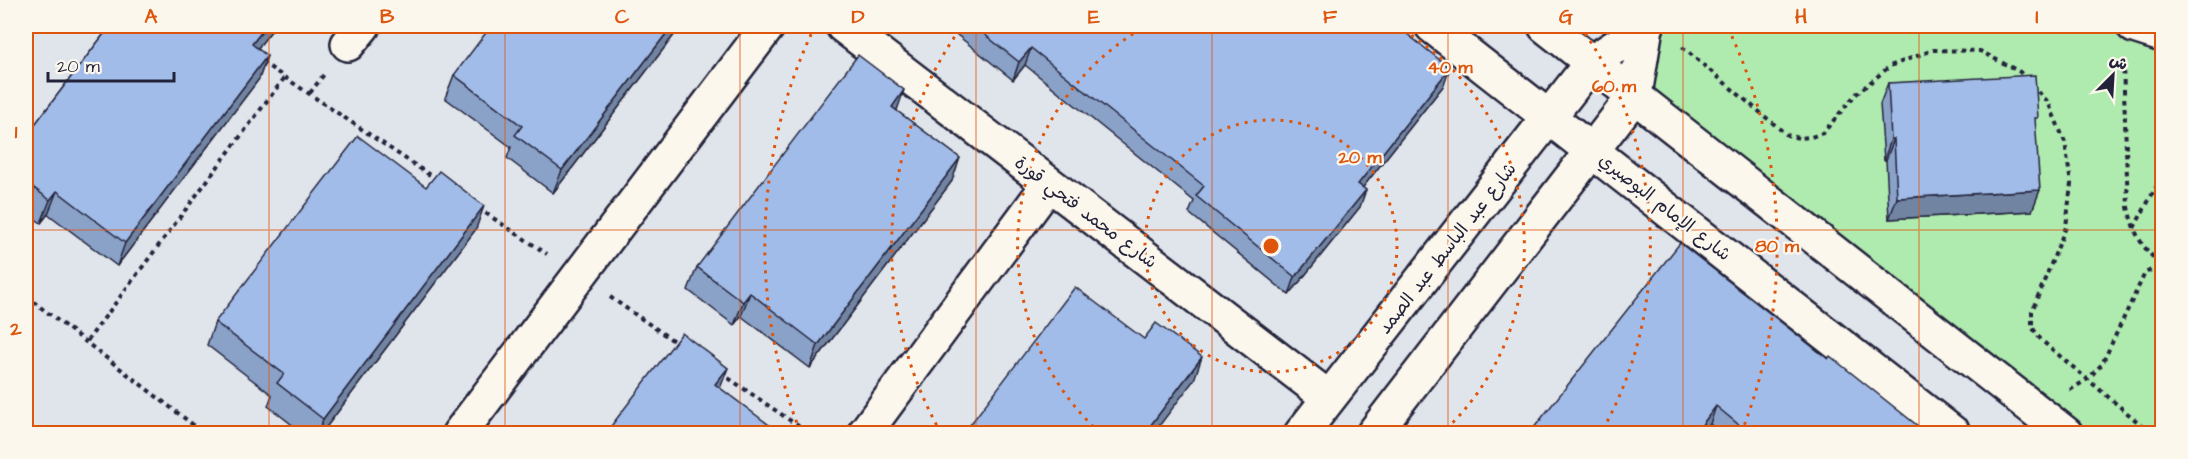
<svg xmlns="http://www.w3.org/2000/svg" width="2188" height="459" viewBox="0 0 2188 459" font-family="'Architects Daughter','Playpen Sans Arabic',sans-serif">
	<style>
		.green { fill: #afeaaf; stroke: #688675; stroke-width: 1.5 }
		.lines { fill: none; stroke-linecap: round; stroke-linejoin: round }
		.minor-casing { stroke: #22223b; stroke-width: 38 }
		.path { stroke: #22223b; stroke-width: 4; stroke-dasharray: 4.5 4.5; stroke-linecap: butt }
		.minor { stroke: #fbf7ec; stroke-width: 33 }
		.wall { fill: #8aa2c8; stroke: #22223b; stroke-width: 1.5 }
		.shaded-wall { fill: #7184a2; stroke: #22223b; stroke-width: 1.5 }
		.building { fill: #a1bce8; stroke: #22223b; stroke-width: 1.5 }
		.grid { fill: none; stroke: #de560e; stroke-width: 1.5; stroke-opacity: 0.55 }
		.ring { fill: none; stroke: #de560e; stroke-width: 3; stroke-dasharray: 3 6 }
		.labels { text-anchor: middle; stroke-width: 4.5; stroke-linejoin: round; paint-order: stroke }
		.street-label { font-size: 18px; fill: #22223b; stroke: #fbf7ec }
		.centre { fill: #de560e; stroke: #fbf7ec; stroke-width: 3 }
		.ring-label { font-size: 18px; text-anchor: middle; font-weight: bold; fill: #de560e; stroke: #fbf7ec; stroke-width: 4.5; stroke-linejoin: round; paint-order: stroke }
		.neatline { fill: none; stroke: #de560e; stroke-width: 2 }
		.grid-label { font-size: 20px; text-anchor: middle; font-weight: bold; fill: #de560e }
	</style>
	<rect width="100%" height="100%" fill="#e0e5eb"/>
	<filter id="ink" filterUnits="userSpaceOnUse"><feTurbulence type="fractalNoise" baseFrequency=".0167" numOctaves="2"/><feDisplacementMap in="SourceGraphic" scale="12" xChannelSelector="R" yChannelSelector="G"/><feConvolveMatrix kernelMatrix="1 2 1 2 8 2 1 2 1" color-interpolation-filters="sRGB"/></filter>
	<g filter="url(#ink)">
		<path class="green" d="M1647,26h515v407h-96l-431,-338z"/>
		<g class="lines">
			<defs>
				<path id="minor" d="M843,26l486,372
					M1432,26l522,408
					M1545,26l521,408
					M2134,26l28,9
					M348,44l15,-18
					M459,434l309,-408
					M864,434l185,-250
					M1301,434l291,-372 55,-36
					M1373,434l262,-339 11,-68"/>
			</defs>
			<use href="#minor" class="minor-casing"/>
			<path class="path" d="M1682,47l105,88 12,3 12,-1 12,-4 32,-38 35,-29 43,-16 47,1 40,21 5,6
				M262,62l175,118
				M2123,62l5,145c6,27 13,39 33,58
				M2032,85l16,17 17,40 6,42 -5,43 -34,84v16l9,13 111,94
				M310,93l15,-20
				M478,208l69,46
				M2134,228l28,-52
				M26,296l179,138
				M610,297l68,47
				M87,341l198,-264
				M721,373l89,61
				M2070,390l18,-11 14,-15 43,-91 17,-8"/>
			<use href="#minor" class="minor"/>
		</g>
		<path class="wall" d="M110,26h165l-18,23 10,7 -8,23 -142,187 -69,-52 -7,9 -15,-11v-76z
			M681,26l-128,167 -46,-35 4,-11 -66,-49 9,-23z
			M946,26h451l47,59 -81,102 -3,20 -71,88 -100,-82 5,-12 -169,-136 -12,15z
			M1888,83l147,42 -3,86 -143,8 -3,-59h-2l-4,-56z
			M897,111l55,70 -142,187 -69,-52 -7,9 -46,-35 9,-23z
			M476,229l-155,205h-17l-36,-28 4,-11 -65,-50 8,-23z
			M1680,243l148,116 100,75h-206l-12,-10z"/>
		<path class="shaded-wall" d="M266,26h9l-32,41 9,-23z
			M672,26h9l-128,167 9,-23z
			M1031,48l-6,17 -12,15 6,-18z
			M267,56l-8,23 -142,187 8,-23z
			M1450,68l-6,17 -92,116 6,-17z
			M904,90l-8,23 -4,-6z
			M1891,139h3l-8,21h-2z
			M960,158l-8,23 -142,187 8,-23z
			M1366,190l-6,17 -71,88 6,-18z
			M2040,190l-8,21 -143,8 8,-21z
			M57,191l-9,23 -7,9 9,-23z
			M484,206l-8,23 -155,205h-3l5,-15z
			M750,293l-9,23 -7,9 9,-23z
			M1202,357l-8,23 -41,54h-9z
			M728,368l-9,23 -4,-7z
			M1716,406l-6,18 -8,10h-7z"/>
		<path class="building" d="M110,26h156l-14,18 15,12 -142,187 -68,-52 -7,9 -24,-18v-46z
			M491,26h181l-110,144 -47,-35 7,-9 -68,-51z
			M974,26h423l53,42 -92,116 8,6 -71,87 -99,-81 8,-10 -173,-138 -12,14z
			M858,55l46,35 -12,17 68,51 -142,187 -68,-52 -7,9 -46,-35z
			M2035,75l3,43h-3l5,72 -143,8 -3,-59h-3l-3,-56z
			M358,136l68,51 13,-16 45,35 -161,213 -46,-36 7,-9 -69,-52z
			M1680,243l148,116 2,-3 98,78h-178l-34,-28 -21,28h-166z
			M1075,287l69,52 12,-16 46,34 -58,77h-181z
			M682,333l46,35 -13,16 66,50h-176z"/>
	</g>
	<path class="grid" d="M269,26v408M505,26v408M740,26v408M976,26v408M1212,26v408M1448,26v408M1683,26v408M1919,26v408M26,230h2136"/>
	<g class="ring">
		<circle cx="1271" cy="246" r="126"/>
		<path d="M1100 433A253 253 0 0 1 1146 26M1396 26A253 253 0 0 1 1442 433"/>
		<path d="M941 433A379 379 0 0 1 962 26M1580 26A379 379 0 0 1 1601 433"/>
		<path d="M800 431A506 506 0 0 1 814 28M1728 28A506 506 0 0 1 1742 431"/>
	</g>
	<g class="labels">
		<g class="street-label">
			<text transform="translate(1665 207) rotate(38)" y="6">شارع الإمام البوصيري</text>
			<text transform="translate(1086 212) rotate(37)" y="6">شارع محمد فتحي قورة</text>
			<text transform="translate(1447 248) rotate(-52)" y="6">شارع عبد الباسط عبد الصمد</text>
		</g>
	</g>
	<circle cx="1271" cy="246" r="9" class="centre"/>
	<g class="ring-label">
		<text x="1450" y="73">40 m</text>
		<text x="1614" y="92">60 m</text>
		<text x="1360" y="163">20 m</text>
		<text x="1777" y="252">80 m</text>
	</g>
	<rect width="2188" height="459" fill="none" stroke="#fbf7ec" stroke-width="66"/>
	<g transform="translate(2113 75) rotate(24)" stroke="#fbf7ec" stroke-width="4.5" paint-order="stroke">
	<path d="M0-4.5L10 22L0 15L-10 22Z" fill="#22223b"/>
	<text y="-9" font-size="16" font-weight="bold" text-anchor="middle" fill="#22223b">ش</text>
	</g>
	<path d="M48 72v9h126v-9" fill="none" stroke="#22223b" stroke-width="3"/>
	<text x="57" y="72" font-size="18" fill="#22223b" stroke="#fbf7ec" stroke-width="4.5" paint-order="stroke">20 m</text>
	<rect x="33" y="33" width="2122" height="393" class="neatline"/>
	<g class="grid-label">
		<text x="151" y="23">A</text>
		<text x="387" y="23">B</text>
		<text x="622" y="23">C</text>
		<text x="858" y="23">D</text>
		<text x="1094" y="23">E</text>
		<text x="1330" y="23">F</text>
		<text x="1566" y="23">G</text>
		<text x="1801" y="23">H</text>
		<text x="2037" y="23">I</text>
		<text x="16" y="138">1</text>
		<text x="16" y="335">2</text>
	</g>
</svg>
